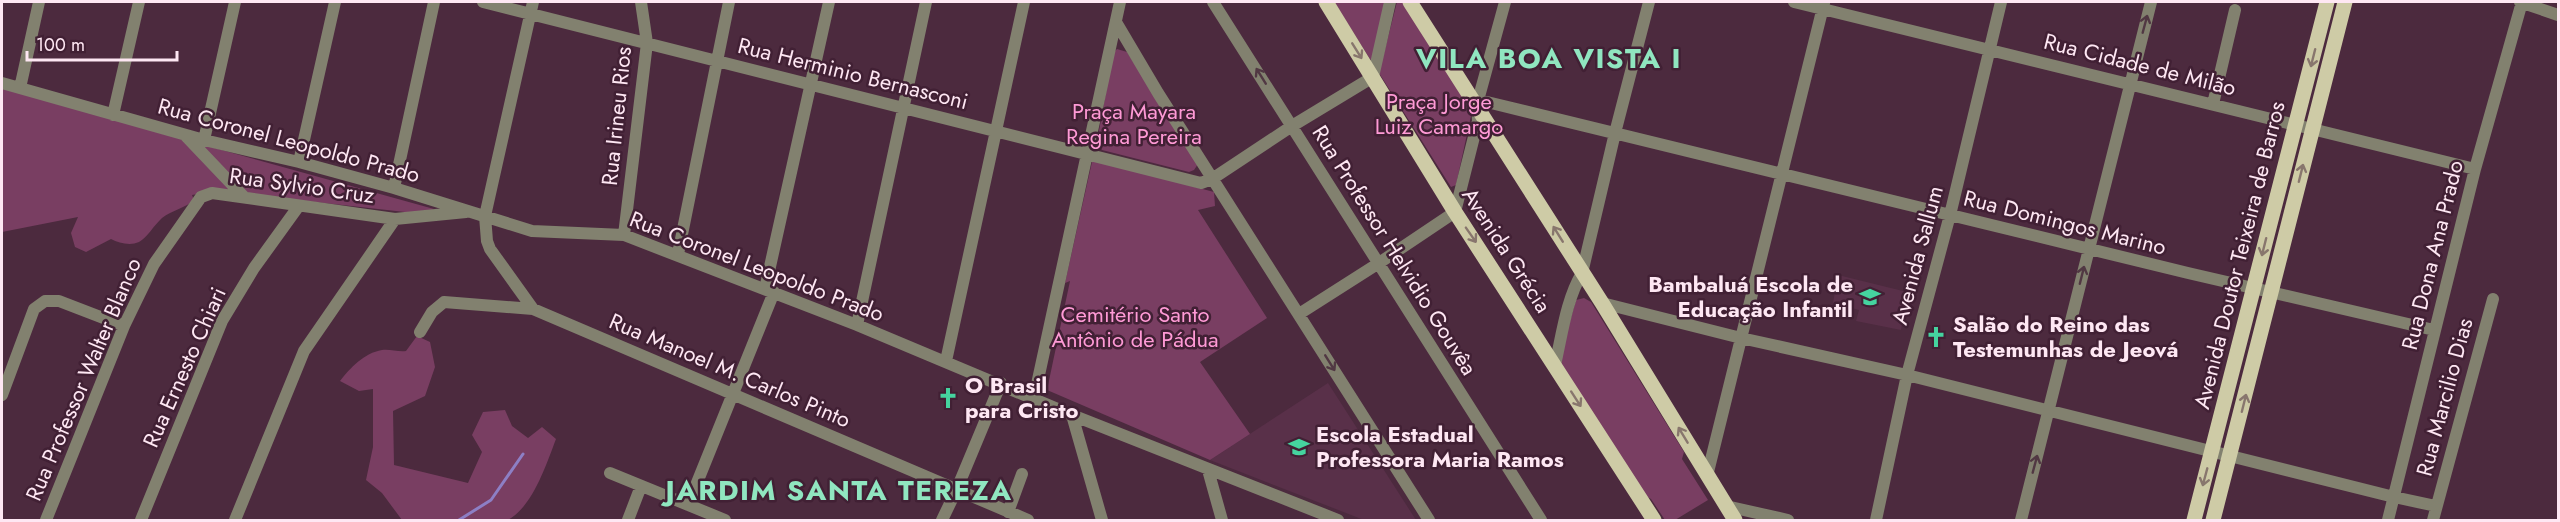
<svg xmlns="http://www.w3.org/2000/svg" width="2560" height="522" viewBox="0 0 2560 522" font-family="Jost,sans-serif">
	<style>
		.built { fill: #593049 }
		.green { fill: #793e62 }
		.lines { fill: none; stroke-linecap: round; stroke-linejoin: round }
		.stream { stroke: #8d7fc5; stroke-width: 3 }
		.minor { stroke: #82816f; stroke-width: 12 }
		.major { stroke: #cecba6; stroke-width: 15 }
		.oneway { stroke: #513843 }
		.oneway2 { stroke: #88766d }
		.labels { text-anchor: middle; stroke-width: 5; stroke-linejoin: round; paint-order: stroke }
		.street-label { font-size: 22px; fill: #fee7f3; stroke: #412034 }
		.park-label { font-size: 22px; fill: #ff9ad6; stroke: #412034 }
		.poi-label { font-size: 22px; font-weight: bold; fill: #fee7f3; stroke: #412034; text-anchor: start }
		.district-label { font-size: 28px; font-weight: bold; letter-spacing: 1.5px; fill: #90e6c0; stroke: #412034 }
	</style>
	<rect width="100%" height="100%" fill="#4c2a3e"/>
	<path class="built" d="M1838,275l69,17 -6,38 -45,-9 3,-11 -26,-7z
		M1328,383l88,137h-52l-154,-60z"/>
	<path class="green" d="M1334,2h52l-14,59 -2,-2z
		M1397,2l6,1 69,108 -16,74 -5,2 -72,-114z
		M1117,49l10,3 71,112 -4,6 -5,2 -87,-22 -5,-8 16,-89z
		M2,85l144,44 288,80 -11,5 -208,-23 -23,4 2,5c-8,8 -22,10 -32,18 -8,7 -15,20 -23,24 -9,4 -20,1 -28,-3l-25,13 -11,-5 -4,-14 7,-16 -76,15z
		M1096,161l118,31 1,14 -17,4 69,108 -67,44 50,72 -40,26 -163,-70 23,-109 -5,2 27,-121z
		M1584,298l7,4 93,150 -2,7 26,41 -33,20h-10l-14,-21 -7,-4 -86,-132 18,-63z
		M417,336l13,6 5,25 -10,29 -32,15 1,54 74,18 14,-31 -10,-17 11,-23 22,-2 7,16 16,12 14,-11 14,12c-10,26 -23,67 -48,81h-106l-20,-27 -16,-13 7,-33v-58l-14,2 -19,-10c10,-13 24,-28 42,-31 8,-1 16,2 24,1z"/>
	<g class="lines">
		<path class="stream" d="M459,520l32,-20 32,-46"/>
		<path class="minor" d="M483,2l718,181 11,-4 80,-53 81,-49 17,-75
			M533,2l-48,214 2,25 3,8 43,60
			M1213,2l328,518
			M1794,2l681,167
			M2520,2l38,13
			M1116,22l42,71 271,427
			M2,83l202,57 95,22 95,26 138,43 92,4 233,90 215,90 266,105
			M20,88l19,-86
			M1477,104l10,-2 701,171 246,57
			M2213,104l22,-94
			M113,115l26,-113
			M185,135l59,62
			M204,140l31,-138
			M299,162l36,-160
			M394,188l40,-186
			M624,235l23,-192 -6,-41
			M678,254l51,-252
			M765,289l64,-287
			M1602,303l139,35 166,37 487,122 42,9
			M1299,314l80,-51 76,-51 23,-91 -1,-17 28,-102
			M857,325l69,-323
			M420,332l12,-20 12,-10 89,7 495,211
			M946,361l78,-359
			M1555,365c7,-30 11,-65 27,-92l33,-140 34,-131
			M2,395l32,-86 11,-8h14l65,25
			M1034,398l86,-396
			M1072,415l30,105
			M1208,470l14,50
			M610,473l115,47
			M1707,476l117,-473
			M688,505l86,-213
			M1726,506l62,14
			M1008,512l14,-38
			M46,520l78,-194 30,-62 47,-67 11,-4 183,26 71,-7
			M141,520l81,-199 32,-53 44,-61
			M235,520l69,-169 91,-132
			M628,520l13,-34
			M942,520l14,-29 45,-108
			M1876,520l31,-145 43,-160 51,-213
			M2021,520l130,-518
			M2388,520l87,-351 47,-167
			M2433,520l60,-221"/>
		<path class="major" d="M1326,2l129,210 199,308
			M1410,2l192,301 133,217
			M2194,520l133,-518
			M2213,520l132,-518"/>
	</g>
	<defs><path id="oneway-shaft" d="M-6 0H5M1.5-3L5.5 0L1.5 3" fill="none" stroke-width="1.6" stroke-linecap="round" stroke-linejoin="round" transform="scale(1.5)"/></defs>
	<g class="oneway">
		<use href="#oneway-shaft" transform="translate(2145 24) rotate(-75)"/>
		<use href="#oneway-shaft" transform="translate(1261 76) rotate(-122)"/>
		<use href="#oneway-shaft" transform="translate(2082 275) rotate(-76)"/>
		<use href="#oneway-shaft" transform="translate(1330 363) rotate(58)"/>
		<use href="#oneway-shaft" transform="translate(2035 464) rotate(-75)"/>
	</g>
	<g class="oneway2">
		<use href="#oneway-shaft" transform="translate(1357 51) rotate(58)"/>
		<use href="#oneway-shaft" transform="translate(2313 58) rotate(104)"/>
		<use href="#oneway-shaft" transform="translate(2301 173) rotate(-76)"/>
		<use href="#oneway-shaft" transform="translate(1558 234) rotate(-122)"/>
		<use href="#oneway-shaft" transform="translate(1471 235) rotate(55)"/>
		<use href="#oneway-shaft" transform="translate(2264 247) rotate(104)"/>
		<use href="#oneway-shaft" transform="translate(1576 399) rotate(57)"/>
		<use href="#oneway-shaft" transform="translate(2244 403) rotate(-76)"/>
		<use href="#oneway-shaft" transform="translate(1683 435) rotate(-121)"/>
		<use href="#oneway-shaft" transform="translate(2205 477) rotate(105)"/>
	</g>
	<defs>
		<symbol id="school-bare" viewBox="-9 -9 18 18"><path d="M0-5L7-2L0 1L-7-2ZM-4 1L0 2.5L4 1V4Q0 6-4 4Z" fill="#45d49f" stroke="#412034" stroke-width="2.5" paint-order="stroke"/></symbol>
		<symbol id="church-bare" viewBox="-9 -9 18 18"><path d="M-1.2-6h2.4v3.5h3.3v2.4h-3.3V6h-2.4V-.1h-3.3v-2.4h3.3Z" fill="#45d49f" stroke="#412034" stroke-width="2.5" paint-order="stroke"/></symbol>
	</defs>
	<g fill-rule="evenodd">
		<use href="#school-bare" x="1855" y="282" width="30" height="30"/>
		<use href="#church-bare" x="1921" y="322" width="30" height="30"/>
		<use href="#church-bare" x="933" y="383" width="30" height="30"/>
		<use href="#school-bare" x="1284" y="432" width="30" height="30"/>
	</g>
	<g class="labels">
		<g class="street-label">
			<text transform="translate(2140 64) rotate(14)" y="8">Rua Cidade de Milão</text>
			<text transform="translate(853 73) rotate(14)" y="8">Rua Herminio Bernasconi</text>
			<text transform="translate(616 116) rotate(-84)" y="8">Rua Irineu Rios</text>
			<text transform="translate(289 140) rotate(15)" y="8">Rua Coronel Leopoldo Prado</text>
			<text transform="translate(302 185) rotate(8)" y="8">Rua Sylvio Cruz</text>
			<text transform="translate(2065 222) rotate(14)" y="8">Rua Domingos Marino</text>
			<text transform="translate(1395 250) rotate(58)" y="8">Rua Professor Helvidio Gouvêa</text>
			<text transform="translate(1507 250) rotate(57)" y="8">Avenida Grécia</text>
			<text transform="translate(1917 255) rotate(-75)" y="8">Avenida Sallum</text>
			<text transform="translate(2239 255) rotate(-76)" y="8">Avenida Doutor Teixeira de Barros</text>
			<text transform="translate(2432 255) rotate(-76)" y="8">Rua Dona Ana Prado</text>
			<text transform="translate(757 266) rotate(21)" y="8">Rua Coronel Leopoldo Prado</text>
			<text transform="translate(184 367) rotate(-66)" y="8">Rua Ernesto Chiari</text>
			<text transform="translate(730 370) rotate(23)" y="8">Rua Manoel M. Carlos Pinto</text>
			<text transform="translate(83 379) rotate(-67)" y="8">Rua Professor Walter Blanco</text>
			<text transform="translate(2444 397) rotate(-75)" y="8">Rua Marcilio Dias</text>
		</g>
		<g class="park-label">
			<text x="1439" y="109">Praça Jorge<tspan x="1439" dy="25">Luiz Camargo</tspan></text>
			<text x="1134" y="119">Praça Mayara<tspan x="1134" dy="25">Regina Pereira</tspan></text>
			<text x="1135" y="322">Cemitério Santo<tspan x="1135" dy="25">Antônio de Pádua</tspan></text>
		</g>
		<g class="poi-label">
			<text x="1853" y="292" text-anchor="end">Bambaluá Escola de<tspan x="1853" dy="25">Educação Infantil</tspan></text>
			<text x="1953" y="332">Salão do Reino das<tspan x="1953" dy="25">Testemunhas de Jeová</tspan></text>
			<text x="965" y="393">O Brasil<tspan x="965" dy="25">para Cristo</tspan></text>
			<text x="1316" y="442">Escola Estadual<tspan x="1316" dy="25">Professora Maria Ramos</tspan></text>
		</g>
		<g class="district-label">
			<text x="1549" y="68">VILA BOA VISTA I</text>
			<text x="839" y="500">JARDIM SANTA TEREZA</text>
		</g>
	</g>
	<rect width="2560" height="522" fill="none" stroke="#fee7f3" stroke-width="6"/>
	<path d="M27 51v9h150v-9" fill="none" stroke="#fee7f3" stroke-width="3"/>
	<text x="36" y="51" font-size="18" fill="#fee7f3" stroke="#412034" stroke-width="4.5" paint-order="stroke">100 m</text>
</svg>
